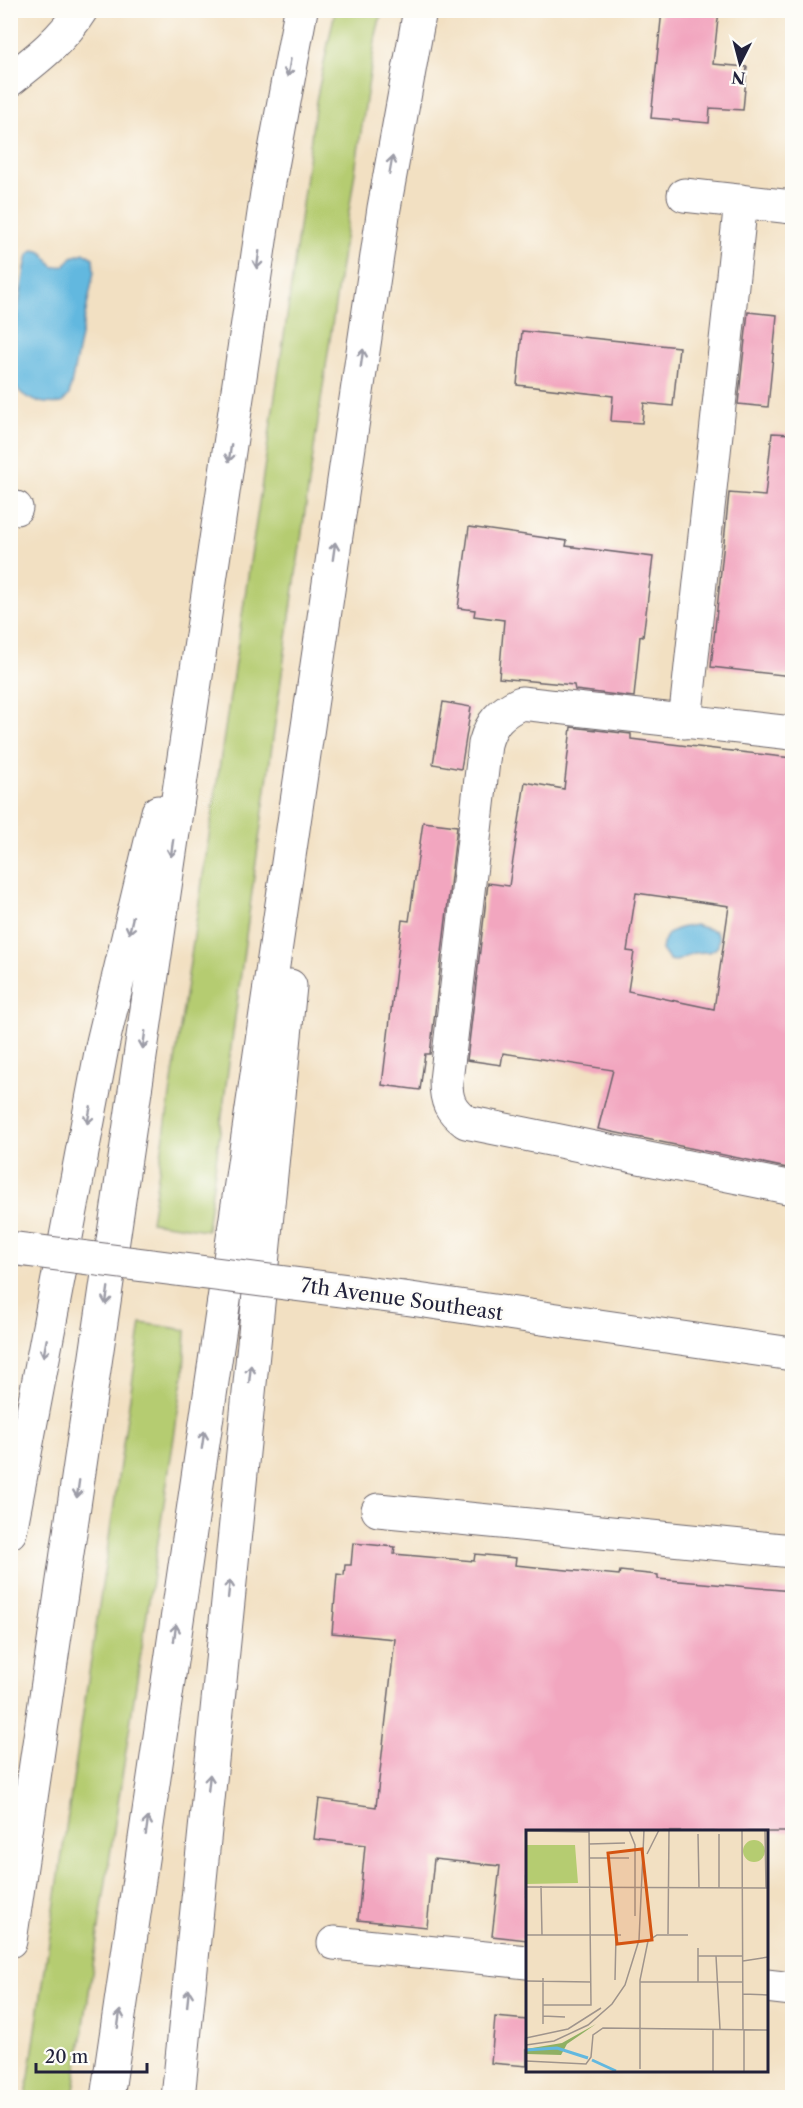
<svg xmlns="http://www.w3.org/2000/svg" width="803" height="2108" viewBox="0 0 803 2108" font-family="'Libre Caslon Text',serif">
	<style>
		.green { fill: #b5cc71; stroke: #6c7756; stroke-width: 1.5 }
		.water { fill: #62b8df; stroke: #426d8d; stroke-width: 1.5 }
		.building { fill: #f2a6bf; fill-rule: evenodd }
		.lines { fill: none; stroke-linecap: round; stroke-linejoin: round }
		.minor-casing { stroke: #6b646a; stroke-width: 35 }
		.highway-casing { stroke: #6b646a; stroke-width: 35 }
		.minor { stroke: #fff; stroke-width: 33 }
		.highway { stroke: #fff; stroke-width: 33 }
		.minor-bridge-casing { stroke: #6b646a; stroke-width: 35; stroke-linecap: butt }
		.minor-bridge { stroke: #fff; stroke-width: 33 }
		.oneway { stroke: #9c9ca7 }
		.labels { text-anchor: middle; stroke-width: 5; stroke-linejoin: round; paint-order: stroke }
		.street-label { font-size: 20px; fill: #22223b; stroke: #fdfcf7 }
		.inset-river { fill: none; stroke: #62b8df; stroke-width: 3 }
		.inset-road { fill: none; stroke: #9f948c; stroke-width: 1.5 }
		.view { fill: #d45411; fill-opacity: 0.15; stroke: #d45411; stroke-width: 3 }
		.inset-edge { fill: none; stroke: #22223b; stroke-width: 3 }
	</style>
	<rect width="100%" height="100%" fill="#fdfcf7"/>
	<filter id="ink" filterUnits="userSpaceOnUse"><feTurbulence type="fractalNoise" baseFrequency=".0167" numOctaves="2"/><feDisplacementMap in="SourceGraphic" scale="12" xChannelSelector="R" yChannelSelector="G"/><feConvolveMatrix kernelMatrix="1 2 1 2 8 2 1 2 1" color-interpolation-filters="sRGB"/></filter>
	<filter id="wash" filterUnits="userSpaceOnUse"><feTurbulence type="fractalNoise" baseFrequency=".008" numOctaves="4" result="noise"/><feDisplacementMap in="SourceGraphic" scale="24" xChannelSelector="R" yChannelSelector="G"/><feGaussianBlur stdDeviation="1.35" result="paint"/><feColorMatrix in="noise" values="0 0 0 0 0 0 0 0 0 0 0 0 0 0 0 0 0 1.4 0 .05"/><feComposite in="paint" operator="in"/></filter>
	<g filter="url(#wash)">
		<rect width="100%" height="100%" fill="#f2e0c2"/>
		<path class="green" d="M335,11h47l-6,24c-62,398 -117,796 -169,1195l-56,-8 136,-906 29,-215z
			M141,1323l45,7 -2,42 -111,725h-47z"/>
		<path class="water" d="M34,250l8,2 12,15 10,-1 8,-9 12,-4 9,5 1,14 -25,123 -7,8c-18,2 -40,-2 -48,-20 -8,-16 8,-93 11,-115l3,-13z
			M695,925l20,6 4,7 -1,8c-8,10 -16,4 -27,8 -9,3 -11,9 -22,6l-7,-10c2,-21 15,-22 33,-25z"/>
		<g id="blocks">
			<path class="building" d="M662,10h57l-6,54 34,3 -4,43 -33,-2 -1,15 -58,-5z
				M748,312l29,3 -9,92 -30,-3z
				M522,331l157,16 -6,59 -29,-3 -2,20 -31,-2 2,-25 -96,-11z
				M772,433l20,1v242l-81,-9 18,-174 36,3z
				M469,527l98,14 -1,5 87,11 -10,80 -3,-1 -6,61 -59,-7 -1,-5 -75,-7 5,-58 -30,-4 1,-6 -17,-2z
				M443,702l28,5 -10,62 -28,-5z
				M571,727l60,7v5l32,4 129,15v411l-194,-40 15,-59 -110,-17 -2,12 -34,-5 21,-177 21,3 16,-104 39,7zM636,893l93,13 -15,103 -86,-18 6,-39 -7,-1z
				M423,822l34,4 -27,228h-5l-5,36 -38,-5 20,-165 7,1z
				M353,1543l42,4 -1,7 80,7 1,-7 41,4 -1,7 104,10 1,-4 38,4v4l134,12v241h-265v108l-35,-4 8,-70 -66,-7 -7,68 -69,-7 7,-75 -51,-6 5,-40 57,8 19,-168 -63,-6 5,-59 7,1 1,-10h6z
				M495,2017l32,3v46l-36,-3z"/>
		</g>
	</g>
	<g filter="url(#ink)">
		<use href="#blocks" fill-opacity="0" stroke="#6b646a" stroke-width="1.5"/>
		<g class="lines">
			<defs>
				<path id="minor" d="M10,80c27,-21 53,-41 71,-70
					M684,195l108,12
					M10,508h6
					M685,722l56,-521
					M792,733l-271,-30c-21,10 -30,19 -36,41l-39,337c0,20 4,29 20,41l326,66
					M404,1298l388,56
					M378,1510l414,41
					M334,1943l193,19
					M766,1986l26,3"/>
				<path id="highway" d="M10,1532l93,-490 55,-230
					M10,1941l257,-1748 34,-183
					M107,2098l277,-1890 36,-198
					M178,2098l112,-1112"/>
			</defs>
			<use href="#minor" class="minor-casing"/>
			<use href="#highway" class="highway-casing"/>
			<use href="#minor" class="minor"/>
			<use href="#highway" class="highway"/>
			<defs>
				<path id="minor-bridge" d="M10,1248l394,50"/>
			</defs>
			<use href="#minor-bridge" class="minor-bridge-casing"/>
			<use href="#minor-bridge" class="minor-bridge"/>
		</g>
		<defs><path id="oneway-shaft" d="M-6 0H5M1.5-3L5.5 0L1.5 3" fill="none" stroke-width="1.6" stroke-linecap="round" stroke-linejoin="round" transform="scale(1.5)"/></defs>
		<g class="oneway">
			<use href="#oneway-shaft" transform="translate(289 68) rotate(100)"/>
			<use href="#oneway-shaft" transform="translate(391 165) rotate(-80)"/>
			<use href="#oneway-shaft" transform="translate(258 260) rotate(98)"/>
			<use href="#oneway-shaft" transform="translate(362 358) rotate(-82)"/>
			<use href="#oneway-shaft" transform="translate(230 453) rotate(98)"/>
			<use href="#oneway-shaft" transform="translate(334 551) rotate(-82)"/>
			<use href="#oneway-shaft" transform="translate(172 848) rotate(98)"/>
			<use href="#oneway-shaft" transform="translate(131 925) rotate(103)"/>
			<use href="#oneway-shaft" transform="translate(144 1040) rotate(98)"/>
			<use href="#oneway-shaft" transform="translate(89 1115) rotate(101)"/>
			<use href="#oneway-shaft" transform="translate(107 1296) rotate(98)"/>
			<use href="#oneway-shaft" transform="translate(45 1348) rotate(101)"/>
			<use href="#oneway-shaft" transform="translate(250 1374) rotate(-84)"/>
			<use href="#oneway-shaft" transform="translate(203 1440) rotate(-82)"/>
			<use href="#oneway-shaft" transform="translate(78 1489) rotate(98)"/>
			<use href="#oneway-shaft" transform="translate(229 1589) rotate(-84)"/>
			<use href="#oneway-shaft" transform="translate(175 1633) rotate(-82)"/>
			<use href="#oneway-shaft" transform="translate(209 1783) rotate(-84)"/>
			<use href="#oneway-shaft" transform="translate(147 1826) rotate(-82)"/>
			<use href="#oneway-shaft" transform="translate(188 1998) rotate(-84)"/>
			<use href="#oneway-shaft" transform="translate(119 2019) rotate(-82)"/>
		</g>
	</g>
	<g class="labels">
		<g class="street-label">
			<text transform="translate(402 1299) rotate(8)" y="7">7th Avenue Southeast</text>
		</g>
	</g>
	<g transform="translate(526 1830)">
		<rect width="242" height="242" fill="#f2e0c2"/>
		<path d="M217 21a11 11 0 1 1 22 0a11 11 0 1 1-22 0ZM0,15h49l3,38 -52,1z" fill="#b5cc71"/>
		<path d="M70,194l-29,20 -6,11 -35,-1v-5l36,-6z" fill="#90b063"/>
		<path class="inset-river" d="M0,220l31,-2 31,10M66,230l24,11"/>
		<path class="inset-road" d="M103,0l6,15v71M216,0l1,200M239,0l1,58M0,1l63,1M172,4l1,54M193,4v54M63,14l36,-1M121,24l12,-24M64,28h39M15,56l1,49M0,57l242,1M142,104l1,-104M0,105h95M172,118v34M172,126h45M190,126l4,73M217,131l25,-4M17,148v46M89,150l1,-45M0,151l65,1M114,152h103M217,164l25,1M17,175h48l-2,-175M17,186l22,1M187,199v42M0,208l42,-9 33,-21M0,215l28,-4 34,-16 24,-21 13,-19 14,-45 5,-110M0,231l60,3 5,-7 2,-22 10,-7 165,2M114,239v-89l8,-39 9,-6h31M218,241v-41"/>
		<path class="view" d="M116,19l10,91 -35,4 -9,-91z"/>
		<rect width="242" height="242" class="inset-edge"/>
	</g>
	<rect width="803" height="2108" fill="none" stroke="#fdfcf7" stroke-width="36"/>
	<g transform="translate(740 63) rotate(186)" stroke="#fdfcf7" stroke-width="4.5" paint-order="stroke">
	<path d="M0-4.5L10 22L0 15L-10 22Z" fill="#22223b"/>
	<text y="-9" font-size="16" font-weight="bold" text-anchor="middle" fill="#22223b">N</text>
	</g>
	<path d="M36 2063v9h111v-9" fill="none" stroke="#22223b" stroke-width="3"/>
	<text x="45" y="2063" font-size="18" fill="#22223b" stroke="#fdfcf7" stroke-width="4.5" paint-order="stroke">20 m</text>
</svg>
